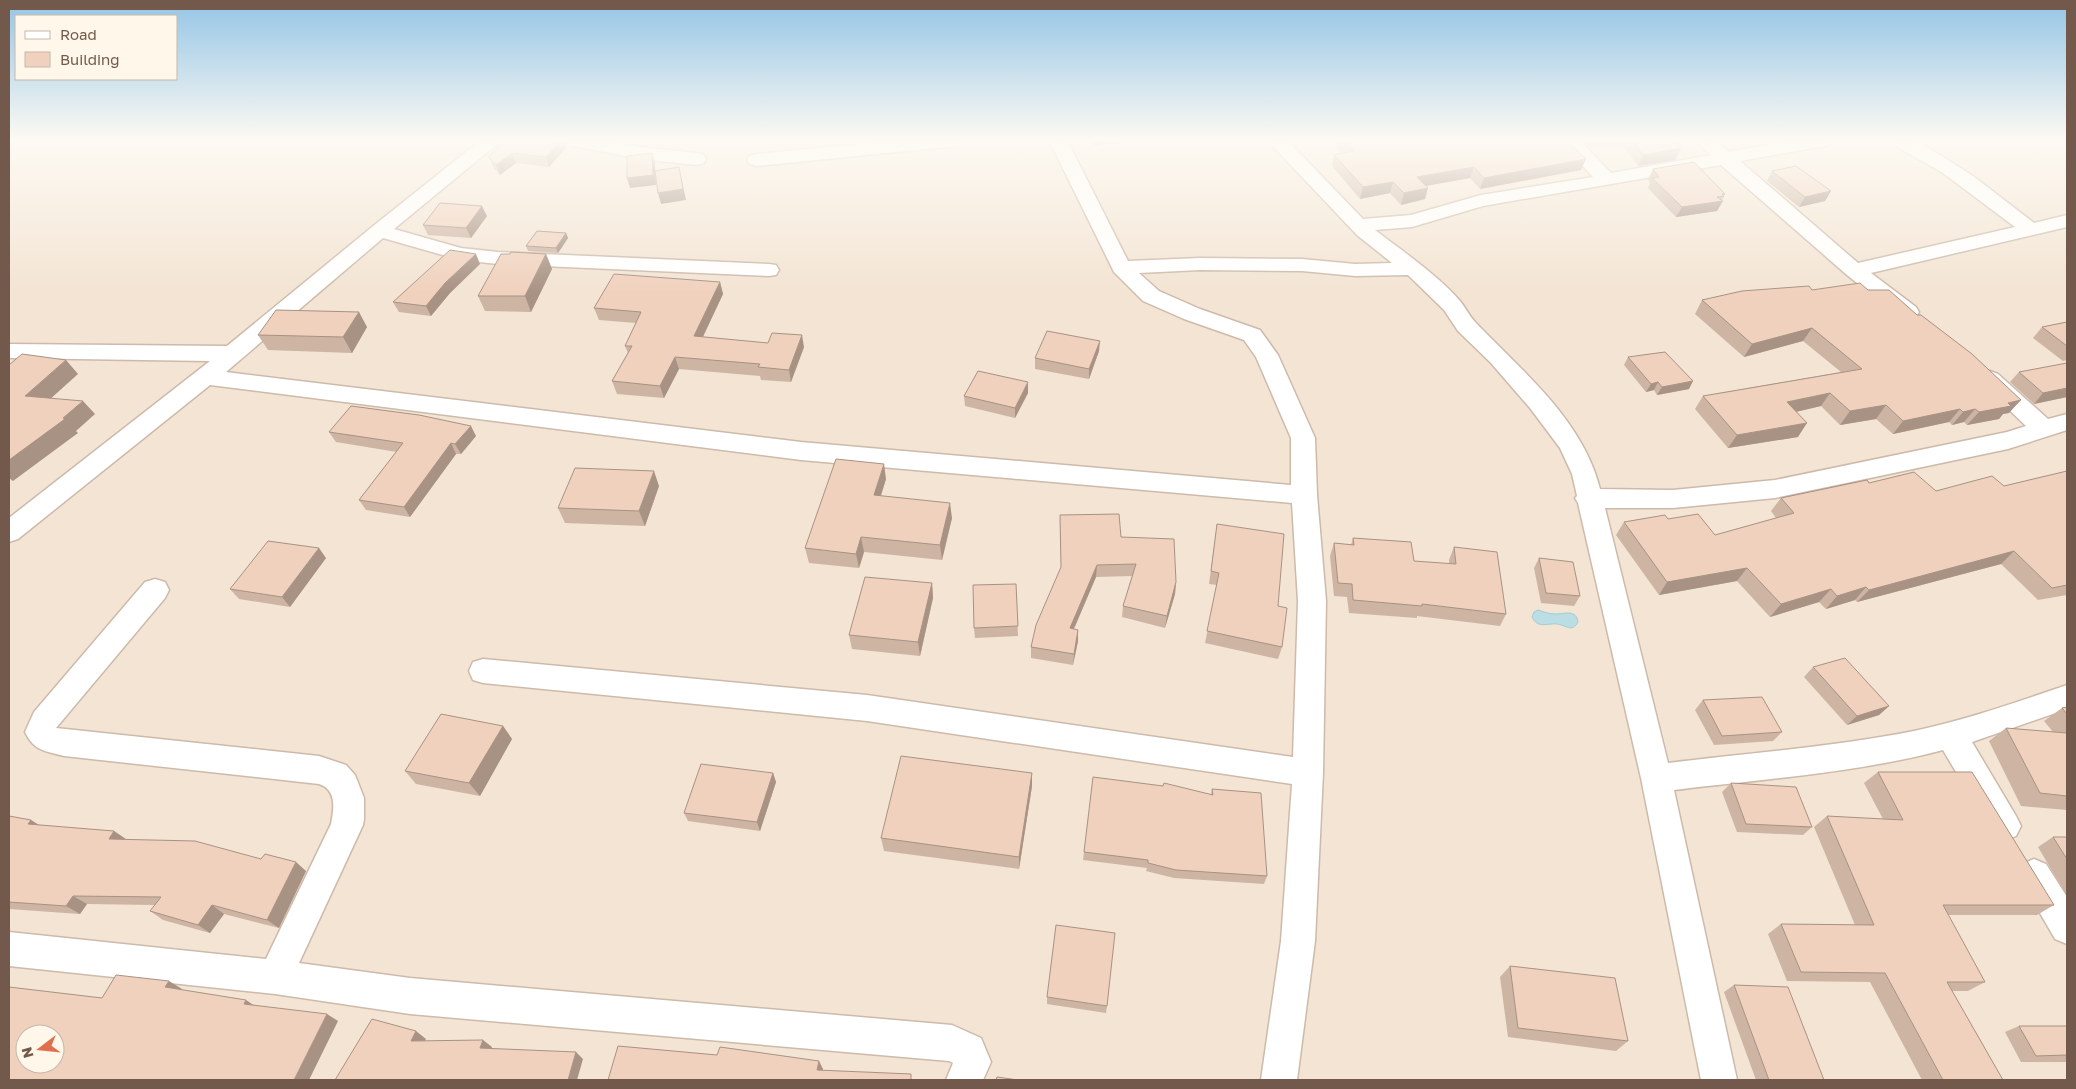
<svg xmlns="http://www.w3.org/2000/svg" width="2076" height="1089" viewBox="0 0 2076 1089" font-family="'Golos Text',sans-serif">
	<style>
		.residential { fill: #f3e4d3; fill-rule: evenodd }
		.water { fill: #badee4; stroke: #a0cdd6 }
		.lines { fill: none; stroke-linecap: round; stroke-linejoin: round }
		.street-casing { stroke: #cdbaab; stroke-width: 3 }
		.street { fill: #fff; fill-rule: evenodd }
		.wall { fill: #ceb4a3 }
		.shaded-wall { fill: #a89284 }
		.building { fill: #f0d1bd; stroke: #a89284; fill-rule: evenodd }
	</style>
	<rect width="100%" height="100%" fill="#fbf3e4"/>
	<path class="residential" d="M9,140h2058v940h-2058zM25,1034h30v30h-30z"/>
	<path class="water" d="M1538,610c6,2 11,4 17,4 10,0 21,-5 23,8 -6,11 -12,3 -21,2 -11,-1 -19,5 -25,-7l2,-5z"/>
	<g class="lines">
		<defs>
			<path id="street" d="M481,140h21l-108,89 67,19 37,4 271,12 7,1 3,5 -3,5 -7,1 -271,-12 -38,-4 -77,-22 -157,134 575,70 490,43v-47l-35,-81 -12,-17 -60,-21 -41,-18 -29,-29 -65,-132h18l61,121 72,-3 102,1 53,5 37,-1 -35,-28 -90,-95h20l76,79 48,-4 70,-20 112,-18 -34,-37h20l32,33 100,-18 -16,-15h21l13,12 63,-12h42l-3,4 -6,2 -85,15 118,102 157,-36 -72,-54 -51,-29 -3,-4h25l26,15 33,21 61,47 33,-8v12l-196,46 45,34 3,5 -3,5 -8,2 -8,-2 -53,-42 -126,-110 -238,41 -71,21 -37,3c26,20 64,46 85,71 6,7 9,15 16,22 46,48 107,97 124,166l73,1 102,-10 232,-48 19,-6 -44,-42 -4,-5 4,-5 8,-3 8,3 50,45 19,-5v16l-59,19 -233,49 -102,10h-68l63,255c81,-10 165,-16 246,-32 52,-11 103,-29 153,-46v24l-95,33 44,74 5,10 -5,10 -11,5 -11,-5 -51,-86c-87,23 -179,29 -269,40l63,290h-36l-60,-302 -63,-275 -3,-5 2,-2 -5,-22 -12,-26 -30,-40 -39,-45 -33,-32 -14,-21 -36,-35 -53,1 -53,-5 -102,-1 -61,3 20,18 41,18 60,21 18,25 37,83 2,57 9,106 -3,172 -8,168 -18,139h-36l20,-139 11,-157 -425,-63 -384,-38 -10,-3 -4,-9 4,-9 10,-3 384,36 426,62 5,-156 -6,-98 -491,-43 -591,-75 -192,154 -9,3v-24l201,-157 -201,-3v-14l218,2 145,-119z
				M565,140h40l35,7 57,6 7,2 2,4 -2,4 -7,2 -57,-6 -66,-13 -6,-2z
				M896,140h70l-3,4 -6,2 -201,20 -7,-2 -2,-4 2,-4 7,-2z
				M155,579l10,3 4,8 -4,8 -109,130 263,28 27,9 9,10 9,23v21l-1,6 -64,138 111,15 542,47 29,13 10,24 -8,18h-37l7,-17 -4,-2 -539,-47 -135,-20 -266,-28v-34l257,27 65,-135c3,-16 6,-34 -12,-40l-255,-28c-19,-5 -30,-5 -39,-24l9,-20 111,-130z
				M2034,859l12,5 21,33v47l-12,-5 -37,-64 4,-11z"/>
		</defs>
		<use href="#street" class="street-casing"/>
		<use href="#street" class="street"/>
	</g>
	<path class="wall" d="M505,140h59l2,8 -17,19 -33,-4 -16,12 -7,-8 -4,-10z
		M1091,140h41l-38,6z
		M1336,140h7l238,30 -101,19 -10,-11 -44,8 -1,13 -24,6 -11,-12 -30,6 -28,-33 2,-11 8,-2 -7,-7z
		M1581,140h104l-3,6h-4l3,2 -6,12 -37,6 -14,-19h-35z
		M1653,169l72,25 -8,17 -41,6 -28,-29 2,-5 -2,-4z
		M1772,171l59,20 -6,10 -26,6 -32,-26z
		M487,216l-16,22 -43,-3 -5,-10z
		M566,233l2,5 -10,15 -30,-2 -2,-5z
		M546,254l6,15 -21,43 -46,-1 -7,-15z
		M480,264l-30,29 -19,23 -32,-4 -6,-10z
		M720,282l3,12 -20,43 101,10 -13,35 -30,-2 -1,-4 -81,-7 -15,29 -47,-4 -5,-13 16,-28 -3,-7 11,-23 -37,-3 -5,-12z
		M1812,290l197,123 -6,1 -4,5 -32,6 -3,-3 -12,3 -3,-3 -56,12 -17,-15 -36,6 -19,-19 -25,6 2,25 -70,11 -33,-39 8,-13 138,-24 -38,-31 -59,16 -49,-43 7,-14z
		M2067,322v38l-4,1 -30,-23 9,-11z
		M367,327l-15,26 -84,-3 -10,-15z
		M1099,351l-10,28 -54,-10v-11z
		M1628,357l61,32 -32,6 -3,-5 -8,2 -22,-27z
		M2067,363v34l-33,7 -24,-22 9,-10z
		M1028,393l-13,25 -50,-12 -1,-10z
		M329,432l147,4 -15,18h-5l-46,63 -44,-7 -7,-10 38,-48 -61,-10z
		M2067,471v124l-29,5 -37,-36 -144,38 -2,-2 -29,9 -7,-7 -49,15 -33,-36 -78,14 -43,-60 8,-13 44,-3 47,16 61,-17 -5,-7 10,-13 88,-15 67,8 68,-5z
		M886,479l-5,17 71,22 -10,42 -78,-8 -5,16 -50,-5 -4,-15z
		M659,486l-14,40 -80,-3 -7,-15z
		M1060,515l61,22 55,45 -1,12 -10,34 -43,-11 1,-11 9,-30 -36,1 -22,52 4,1v11l-5,24 -42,-7v-11l30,-79z
		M1217,524l65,123 -4,12 -73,-16 12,-58 -8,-1z
		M1353,538l61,23 35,3v-4l5,-13 52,67 -6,12 -83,-10v2l-68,-5 -2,-16 -13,-1 -4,-40 4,-13 17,2z
		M326,558l-36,49 -51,-8 -9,-10z
		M1539,558l41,38 -6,10 -33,-3 -7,-35z
		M932,583l1,15 -13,58 -68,-7 -3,-14z
		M1016,584l2,52 -43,2 -1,-10z
		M1813,667l76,39 -10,9 -32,10 -43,-48z
		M1703,700l79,32 -9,9 -59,4 -19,-35z
		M2067,707v103l-46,-4 -32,-65 17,-13 47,4 -9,-11 18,-13z
		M503,726l9,13 -32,57 -64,-12 -11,-13z
		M1878,772l176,133 -17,10h-89l37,67 -17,9h-16l51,89h-81l-52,-98 -83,-1 -19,-47 13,-10 74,1 -41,-98 13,-11 56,3 -19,-36z
		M773,773l3,9 -16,49 -72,-10 -4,-8z
		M1032,773v13l-13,83 -135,-18 -3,-13z
		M1731,783l81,44 -9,8 -66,-3 -15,-40z
		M1212,789l55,87 -3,8 -90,-6 -28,-7 1,-3 -64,-8 1,-8 127,-58z
		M9,816l22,4 8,5 75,6 12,8 180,32 -27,57 -55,-14 -14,19 -47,-13 -13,-9 5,-6 -68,-1 -7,10 -71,-5z
		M2053,837h14v59l-29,-49z
		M1510,966l118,75 -12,10 -108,-14 -8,-60z
		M1734,985l90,95h-68l-32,-88z
		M1047,997l60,9 -1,7 -59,-9z
		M2019,1026h48v36h-46l-16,-30z"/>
	<path class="shaded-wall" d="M561,140h3l2,8 -17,19 -3,-10z
		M1094,140h38l-38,6z
		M1681,148l-6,12 -37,6 5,-11z
		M512,153l4,10 -16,12 -4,-10z
		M652,153l3,10 1,22 -26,3 -3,-10z
		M1586,159l-5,11 -101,19 4,-11z
		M679,167l7,33 -25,4 -3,-11z
		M1474,167l-4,11 -56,10 3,-11z
		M1393,182l-3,11 -30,6 3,-12z
		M1428,188l-3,11 -24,6 3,-12z
		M1831,191l-6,10 -26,6 6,-10z
		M1723,201l-6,10 -41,6 6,-10z
		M482,206l5,10 -16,22 -5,-10z
		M566,233l2,5 -10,15 -2,-5z
		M476,254l4,10 -30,29 -19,23 -5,-10 19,-23z
		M546,254l6,15 -21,43 -6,-16z
		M720,282l3,12 -26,55 -3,-13z
		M359,312l8,15 -15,26 -9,-16z
		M1812,328l-9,13 -59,16 8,-13z
		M802,335l2,12 -13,35 -2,-12z
		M1100,341l-1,10 -10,28v-10z
		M675,357l4,12 -15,29 -4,-12z
		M66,360l12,14 -40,36 -13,-14z
		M1693,381l-4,8 -32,6 5,-8z
		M1028,382v11l-13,25v-10z
		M1658,382l-4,8 -8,2 5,-8z
		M2067,388v9l-33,7 9,-11z
		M1830,393l-9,13 -43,10 9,-14z
		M2021,400l-12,13 -6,1 -4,5 -32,6 12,-13 29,-9z
		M83,401l12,13 -19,17 2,2 -65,48 -4,-3v-18l54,-42z
		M1886,405l-10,14 -36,6 10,-14z
		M1960,409l-11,13 -56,12 10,-13z
		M1975,409l-11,13 -12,3 11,-13z
		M1807,423l-9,14 -70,11 9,-13z
		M471,426l5,10 -15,18 -6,-10z
		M451,443l5,11 -46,63 -6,-10z
		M884,464l2,15 -10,31 -2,-15z
		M654,471l5,15 -14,40 -6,-15z
		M950,503l2,15 -10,42 -2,-15z
		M861,537l3,15 -5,16 -3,-14z
		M319,548l7,10 -36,49 -8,-10z
		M2014,551l-13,13 -144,38 12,-12z
		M1097,565l-1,12 -27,63 1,-12z
		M1747,568l-10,13 -78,14 8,-13z
		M1176,582l-1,12 -10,34 2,-12z
		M932,583l1,15 -13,58 -2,-14z
		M1866,587l-11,13 -29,9 11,-13z
		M1831,589l-12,13 -49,15 11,-13z
		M1078,630v11l-5,24 1,-11z
		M1889,706l-10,9 -32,10 10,-9z
		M503,726l9,13 -32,57 -11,-13z
		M773,773l3,9 -16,49 -3,-9z
		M1032,773v13l-13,83v-12z
		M31,820l14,9 -17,-5z
		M114,831l13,9 -18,-1z
		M296,862l10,9 -27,57 -12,-8z
		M73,896l14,8 -7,10 -14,-8z
		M212,905l12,9 -14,19 -12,-8z
		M169,981l13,8 -3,6 -14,-8z
		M246,1000l12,8 -14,-4z
		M327,1014l11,7 -29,59h-15z
		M416,1031l10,8 -5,9 -10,-7z
		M483,1040l9,7 -3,8 -9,-7z
		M576,1052l7,7 -6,21h-9z
		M819,1061l4,8 -2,9 -4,-8z"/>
	<path class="building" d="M505,140h56l-15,17 -34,-4 -16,12 -7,-8z
		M1343,140h223l20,19 -102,19 -10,-11 -57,10 11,11 -24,5 -11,-11 -30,5 -29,-32 20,-4z
		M1632,140h40l9,8 -38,7z
		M652,153l1,22 -26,3v-22z
		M1694,162l31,32h-3l2,2 -7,1 6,4 -41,6 -30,-29 7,-1 -6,-8z
		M1796,166l35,25 -26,6 -33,-26z
		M679,167l4,22 -25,4 -3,-22z
		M440,203l42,3 -16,22 -43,-3z
		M537,231l29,2 -10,15 -30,-2z
		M450,250l26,4 -31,29 -19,23 -33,-4z
		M511,252l35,2 -21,42h-47l23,-42h9z
		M614,274l106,8 -26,54 74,7 4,-10 30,2 -13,35 -31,-3 2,-3 -85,-7 -15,29 -48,-5 20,-35h-7l16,-34 -47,-4z
		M1860,283l8,7h21l28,25h4l51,39 49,46 -13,3 3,3 -32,6 -4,-3 -12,3 -3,-3 -57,12 -17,-16 -36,6 -20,-18 -43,9 20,21 -70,12 -34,-39 159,-27 -50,-41 -60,16 -50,-44 40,-9 67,-5 3,4z
		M276,310l83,2 -16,25 -85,-2z
		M2067,322v24l-25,-19z
		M1047,331l53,10 -11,28 -54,-11z
		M1665,352l28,29 -31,6 -4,-5 -7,2 -23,-27z
		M22,354l44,6 -41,36 58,5 -20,17 2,1 -56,41v-95z
		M2067,363v25l-24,5 -24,-21z
		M978,371l50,11 -13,26 -51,-12z
		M351,406l68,9 52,11 -16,18 -4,-1 -47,64 -45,-7 44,-57 -74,-11z
		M836,459l48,5 -10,31 76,8 -10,42 -79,-8 -5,17 -51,-6z
		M575,468l79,3 -15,40 -81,-3z
		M2067,471v114l-15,3 -38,-37 -145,39 -3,-3 -29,9 -6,-7 -50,15 -34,-36 -80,14 -43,-60 41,-7 3,4 30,-5 17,21 79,-22 -13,-15 86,-18 2,3 45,-11 22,19 56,-15 12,10z
		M1119,514l2,23 53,2 2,43 -9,34 -44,-10 13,-42 -39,1 -27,63 8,2 -4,24 -43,-7 5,-22 25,-58 -1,-52z
		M1217,524l67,10 -6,72 9,2 -5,39 -75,-16 12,-58 -8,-2z
		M1353,538l58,4 3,19 42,3 -2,-17 43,5 9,62 -84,-10v2l-69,-6 -1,-16 -14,-1 -4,-40 20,2z
		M268,541l51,7 -37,49 -52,-8z
		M1539,558l34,4 7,34 -34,-3z
		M865,577l67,6 -14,59 -69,-7z
		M1016,584l2,42 -44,2 -1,-43z
		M1845,658l44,48 -32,10 -44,-49z
		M1762,697l20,35 -60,4 -19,-36z
		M2067,707v7l-5,-6z
		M441,714l62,12 -34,57 -64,-12z
		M2006,728l61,5v63l-27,-3z
		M901,756l131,17 -13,84 -138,-19z
		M701,764l72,9 -16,49 -73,-9z
		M1878,772h94l82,133h-111l42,77h-38l56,98h-60l-58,-107 -84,-1 -20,-48 93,1 -47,-109 76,4z
		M1093,777l70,9 1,-3 49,12 -1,-6 49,4 6,83 -91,-6 -28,-7v-3l-64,-8z
		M1731,783l65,4 16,40 -66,-3z
		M9,816l22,4 -3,4 86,7 -5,8 86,2 66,18 4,-5 31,8 -29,58 -55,-15 -14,20 -48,-14 11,-14 -88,-1 -7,10 -57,-4z
		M2053,837h14v22z
		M1056,925l59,8 -8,73 -60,-9z
		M1510,966l105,12 13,63 -110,-13z
		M116,975l53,6 -4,6 81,13 -2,4 83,10 -33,66h-285v-93l93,11zM25,1034h30v30h-30z
		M1734,985l54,2 36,93h-55z
		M372,1019l44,12 -5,10 72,-1 -3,8 96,4 -8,28h-233z
		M2019,1026h48v29l-31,1z
		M618,1046l99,9 3,-8 99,14 -2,9 94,4v6h-303z
		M997,1077l21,3h-22z"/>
	<linearGradient id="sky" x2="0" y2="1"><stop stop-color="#95c5e6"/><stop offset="0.48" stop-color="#fdfaf3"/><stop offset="1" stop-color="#fdfaf3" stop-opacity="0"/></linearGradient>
	<rect width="2076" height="293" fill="url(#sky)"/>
	<rect width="2076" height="1089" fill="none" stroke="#73594b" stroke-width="20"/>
	<rect x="15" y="15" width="162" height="65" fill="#fef7ea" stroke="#c6b8aa"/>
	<rect x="25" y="31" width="25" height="8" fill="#ffffff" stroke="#c6b8aa"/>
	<text x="60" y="40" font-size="15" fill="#73594b">Road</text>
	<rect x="25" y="52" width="25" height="15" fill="#f0d1bd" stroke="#c6b8aa"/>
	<text x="60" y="65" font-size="15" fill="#73594b">Building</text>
	<g transform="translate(40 1049) rotate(254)"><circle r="24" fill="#fef7ea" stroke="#c6b8aa"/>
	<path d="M0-4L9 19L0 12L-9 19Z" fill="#e16f4e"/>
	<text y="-8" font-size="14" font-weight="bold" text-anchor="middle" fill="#73594b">N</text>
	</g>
</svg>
